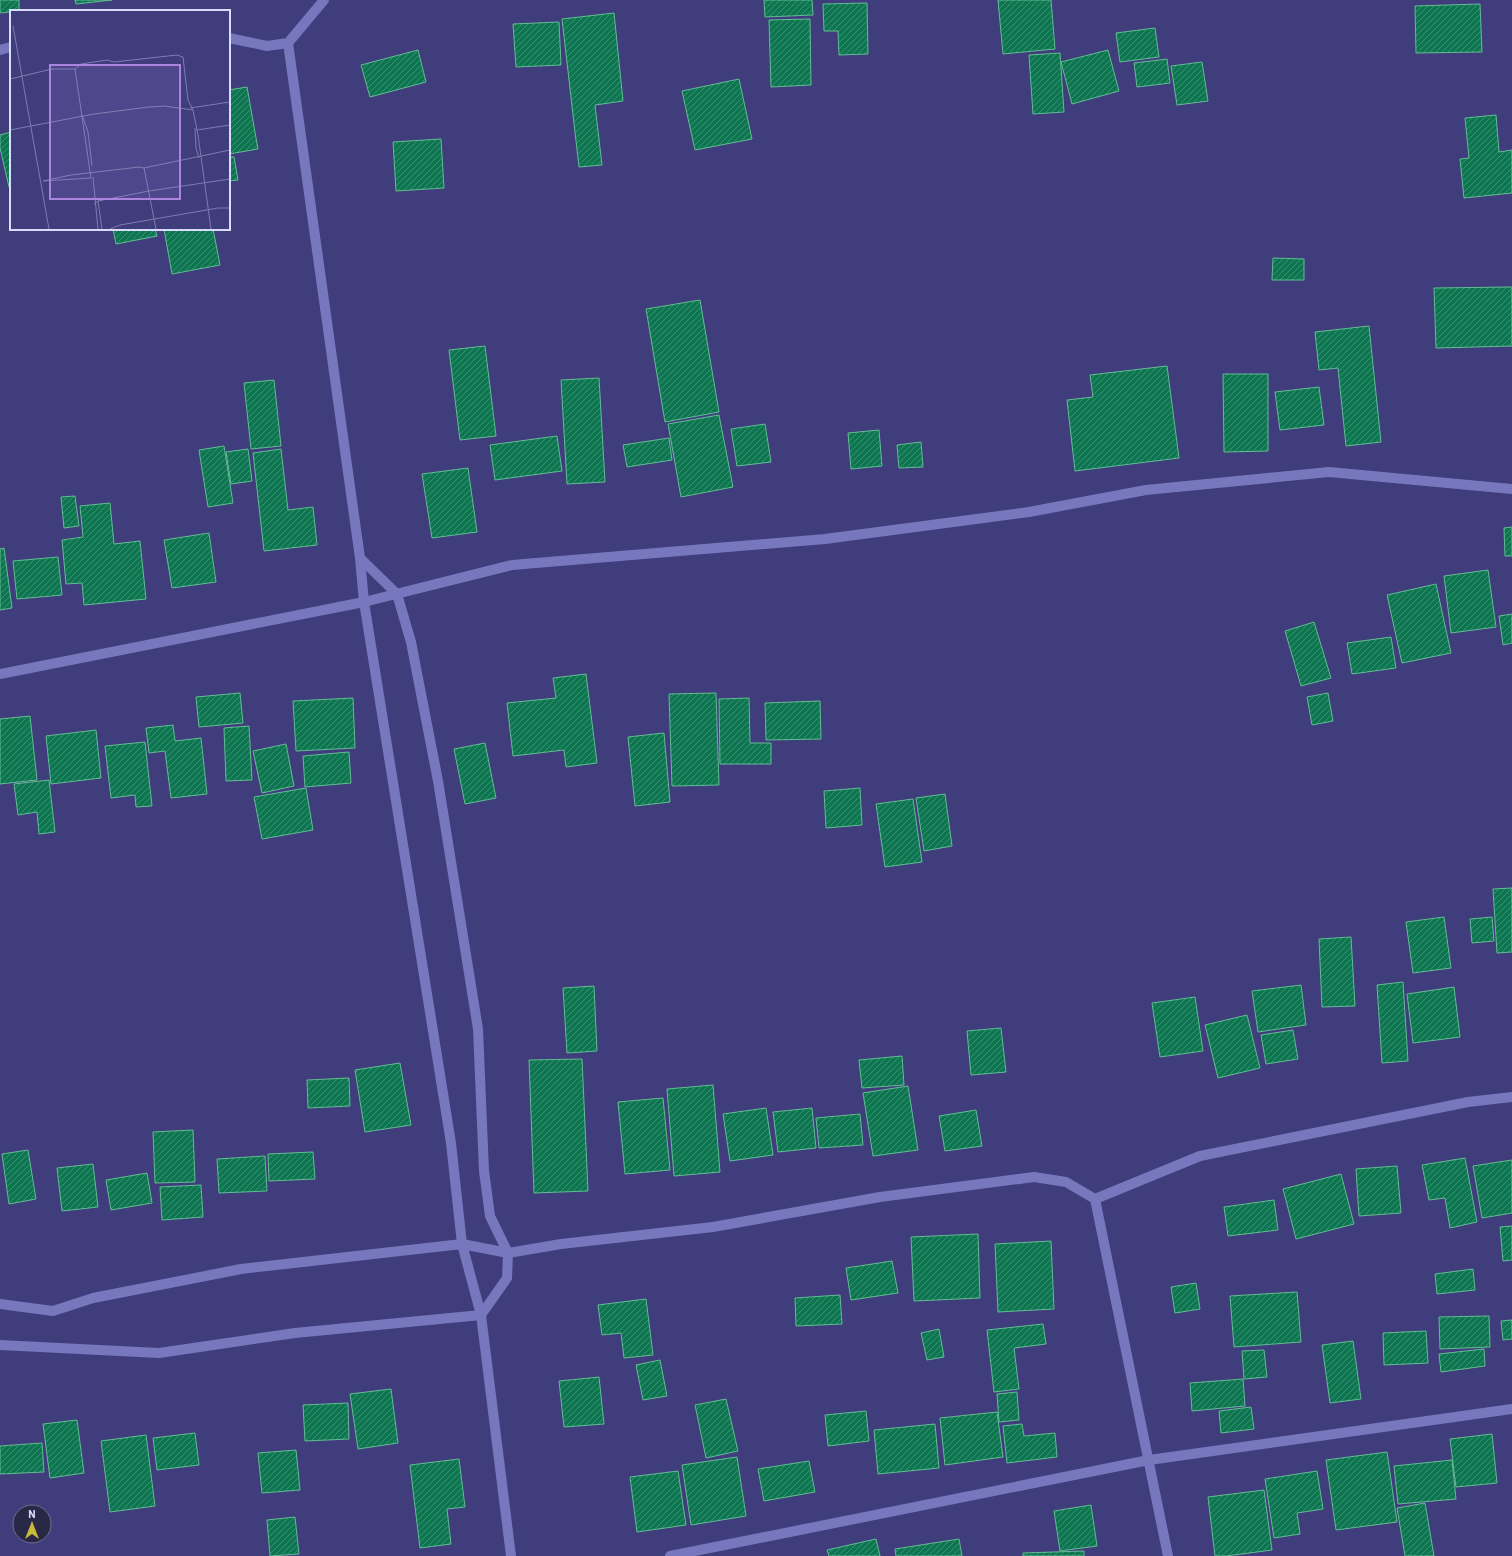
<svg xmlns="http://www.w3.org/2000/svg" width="1512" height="1556" viewBox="0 0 1512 1556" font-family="Barlow,sans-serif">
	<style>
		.building { fill: url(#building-hatch); stroke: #63bc93 }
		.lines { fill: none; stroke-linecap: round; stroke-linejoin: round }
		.minor { stroke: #7777bd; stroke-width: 10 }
		.inset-road { fill: none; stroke: #7d7caf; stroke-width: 1 }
		.view { fill: #aa84dc; fill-opacity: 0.15; stroke: #aa84dc; stroke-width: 2 }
		.inset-edge { fill: none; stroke: #d8dbfa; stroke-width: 2 }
	</style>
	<defs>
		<pattern id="building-hatch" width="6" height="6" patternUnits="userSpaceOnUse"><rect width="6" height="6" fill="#0d7651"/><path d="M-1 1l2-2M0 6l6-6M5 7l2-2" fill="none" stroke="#3b8f74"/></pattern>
	</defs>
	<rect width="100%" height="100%" fill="#403d7d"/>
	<path class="building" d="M0,0h19v11l-19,2z
		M75,0h37l-36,4z
		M764,0h48l1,15 -48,2z
		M998,0h53l4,49 -52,5z
		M867,3l1,51 -29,1 -1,-24h-14l-1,-27z
		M1480,4l2,48 -66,1 -1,-47z
		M614,13l9,88 -28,4 7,60 -23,2 -17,-148z
		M810,19l1,66 -40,2 -2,-67z
		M559,22l2,43 -45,2 -3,-43z
		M1155,28l4,29 -39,5 -4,-29z
		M418,50l8,32 -56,15 -9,-32z
		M1108,50l11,41 -47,13 -11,-42z
		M1060,53l4,59 -31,2 -4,-59z
		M1167,59l3,24 -33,4 -3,-24z
		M1202,62l6,39 -31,4 -6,-39z
		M739,79l13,60 -57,11 -13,-59z
		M247,87l11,62 -29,5v-64z
		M1496,115l3,37 13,-2v43l-48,5 -4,-39 9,-1 -4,-40z
		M11,132v55h-2l-9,-39v-13z
		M441,139l3,49 -48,3 -3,-49z
		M229,157h5l4,23 -9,1z
		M113,229h42l2,7 -41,8z
		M164,229h49l7,36 -48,9z
		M1273,258l31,1v21h-32z
		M1512,287v59l-76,2 -2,-60z
		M700,300l19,112 -54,10 -19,-113z
		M1369,326l12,116 -35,4 -8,-78 -19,2 -4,-38z
		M485,346l11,90 -36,4 -11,-90z
		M1167,366l12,92 -104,13 -8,-71 26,-3 -3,-22z
		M1223,374h45v77l-44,1z
		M599,378l6,104 -38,2 -6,-104z
		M274,380l7,66 -30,3 -7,-66z
		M1319,387l5,38 -44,5 -5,-38z
		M719,415l14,72 -52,10 -13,-73z
		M765,424l6,38 -34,4 -6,-37z
		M879,430l3,36 -31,3 -3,-36z
		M557,436l5,35 -67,9 -5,-35z
		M669,438l3,22 -45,7 -4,-22z
		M921,442l2,25 -24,1 -2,-23z
		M224,446l9,57 -25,4 -9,-57z
		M248,449l4,32 -21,3 -5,-32z
		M281,449l7,61 25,-3 4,38 -53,6 -11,-98z
		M468,468l9,64 -45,6 -10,-64z
		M75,496l4,30 -15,2 -3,-31z
		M110,503l4,41 26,-3 6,58 -62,6 -2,-22 -16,1 -4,-44 21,-3 -3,-31z
		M1512,527v29h-7l-1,-28z
		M209,533l7,49 -44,6 -8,-48z
		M4,548l8,60 -12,2v-61z
		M58,557l4,38 -45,4 -4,-38z
		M1488,570l8,57 -45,6 -7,-57z
		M1436,584l15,69 -49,10 -15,-68z
		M1512,614v29l-9,2 -4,-29z
		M1314,622l17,56 -30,8 -16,-55z
		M1391,637l5,31 -44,6 -5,-31z
		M586,674l11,89 -31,4 -2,-17 -51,6 -6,-53 49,-5 -3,-20z
		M240,693l3,30 -44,4 -3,-30z
		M716,693l3,92 -47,1 -3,-92z
		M1328,693l5,28 -21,4 -5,-28z
		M353,698l2,50 -59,3 -3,-50z
		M749,698l1,45h21v21h-51l-1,-65z
		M820,701l1,38 -55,1 -1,-37z
		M30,716l7,64 -37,4v-65z
		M173,725l2,16 26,-3 6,56 -36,4 -6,-47 -16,2 -3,-25z
		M249,726l3,54 -26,1 -2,-53z
		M96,730l5,48 -50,6 -5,-48z
		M664,733l6,69 -35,4 -7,-69z
		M145,742l7,64 -16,1 -1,-12 -24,3 -6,-52z
		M485,743l11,55 -31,6 -11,-55z
		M286,744l8,42 -32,7 -9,-42z
		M349,752l2,31 -46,4 -2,-31z
		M49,780l6,52 -16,2 -2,-22 -19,3 -4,-31z
		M306,788l7,42 -51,9 -8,-42z
		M860,788l2,37 -36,3 -2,-37z
		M945,794l7,52 -28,5 -8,-53z
		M913,799l9,63 -37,5 -9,-63z
		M1512,888v64l-15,1 -4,-64z
		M1444,917l7,51 -38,5 -7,-51z
		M1492,917l2,24 -22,2 -2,-24z
		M1351,937l4,69 -33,1 -3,-68z
		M1403,982l5,79 -26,2 -5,-78z
		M1301,985l5,40 -48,7 -6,-41z
		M594,986l3,65 -30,2 -4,-65z
		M1454,987l6,50 -47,6 -6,-49z
		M1195,997l8,54 -43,6 -8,-54z
		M1247,1015l13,53 -42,10 -13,-53z
		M1001,1028l5,44 -35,3 -4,-44z
		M1293,1030l5,29 -32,5 -5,-29z
		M902,1056l2,29 -42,3 -3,-28z
		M582,1059l6,132 -54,2 -5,-133z
		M400,1063l11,62 -46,7 -10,-62z
		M349,1078l1,28 -42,2 -1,-28z
		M713,1085l7,87 -46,4 -7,-87z
		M908,1086l10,64 -45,6 -10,-63z
		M663,1098l7,72 -45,4 -7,-72z
		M766,1108l7,47 -43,6 -7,-47z
		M812,1108l4,40 -38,4 -5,-40z
		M976,1110l6,36 -37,5 -6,-35z
		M860,1114l3,31 -44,3 -3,-30z
		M193,1130l2,52 -40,1 -2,-51z
		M28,1150l8,49 -27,5 -7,-50z
		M313,1152l2,27 -46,2 -1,-27z
		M265,1156l2,35 -48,2 -2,-34z
		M1465,1158l12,64 -27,6 -5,-30 -16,2 -7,-35z
		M1512,1160v53l-30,5 -9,-52z
		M93,1164l5,43 -36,4 -5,-43z
		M1397,1166l4,47 -42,3 -3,-47z
		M147,1173l5,30 -41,7 -5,-30z
		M1341,1174l13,50 -58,15 -13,-50z
		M201,1185l2,32 -41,3 -2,-33z
		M1274,1200l4,30 -50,6 -4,-29z
		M1512,1226v34l-9,1 -3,-34z
		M978,1234l2,64 -66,3 -3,-64z
		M1051,1241l3,68 -56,3 -3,-68z
		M892,1261l6,32 -47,7 -5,-32z
		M1473,1269l2,21 -38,4 -2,-20z
		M1196,1283l4,26 -25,4 -4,-26z
		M1297,1292l4,50 -67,5 -4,-51z
		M840,1295l2,29 -46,2 -1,-28z
		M646,1299l7,56 -29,3 -3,-25 -19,2 -4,-30z
		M1489,1316l1,31 -50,2 -1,-32z
		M1512,1320v19l-9,1 -2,-19z
		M1043,1324l3,20 -32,4 5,41 -25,3 -7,-62z
		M939,1329l5,28 -17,3 -6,-27z
		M1426,1331l2,32 -44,2 -1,-32z
		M1353,1341l8,58 -31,4 -8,-58z
		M1484,1349l1,17 -44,6 -2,-18z
		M1264,1350l3,27 -23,2 -2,-28z
		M660,1360l7,36 -24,4 -7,-35z
		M599,1377l5,47 -40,3 -5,-46z
		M1243,1379l2,27 -53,5 -2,-28z
		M391,1389l7,54 -40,6 -8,-55z
		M1017,1392l2,28 -20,2 -2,-28z
		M726,1399l12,52 -32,7 -11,-53z
		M348,1403l1,36 -44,2 -2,-36z
		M1251,1407l3,22 -33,4 -2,-22z
		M866,1411l3,30 -41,5 -3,-31z
		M997,1412l6,45 -58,8 -5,-47z
		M77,1420l7,53 -34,5 -7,-54z
		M935,1424l4,44 -61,6 -4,-44z
		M1022,1424l2,12 31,-3 2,24 -50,6 -4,-37z
		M195,1433l4,32 -42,5 -4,-32z
		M1492,1434l5,49 -41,4 -6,-48z
		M146,1435l9,71 -45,6 -9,-71z
		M42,1443l2,29 -44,2v-28z
		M296,1450l4,40 -38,3 -4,-40z
		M1387,1452l10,70 -61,8 -10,-70z
		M737,1457l9,59 -55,9 -9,-60z
		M459,1459l6,48 -18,2 4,35 -31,4 -10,-83z
		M1452,1460l4,39 -58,5 -4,-38z
		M809,1461l6,31 -51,9 -6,-32z
		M678,1471l8,54 -49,7 -7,-55z
		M1317,1471l6,38 -26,4 3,21 -26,4 -9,-59z
		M1264,1490l8,60 -46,6h-11l-7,-59z
		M1425,1503l9,53h-29l-8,-48z
		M1091,1505l6,41 -37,5 -6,-40z
		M295,1517l4,37 -29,2 -3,-36z
		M876,1539l4,17h-51l-2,-6z
		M959,1539l3,17h-66l-1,-7z
		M1084,1551v5h-61v-3z"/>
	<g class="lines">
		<path class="minor" d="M229,38l38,8 21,-3 36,-43
			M0,50l11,-3
			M360,558l37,36 14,48 27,139 40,248 6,142 6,45 18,37 -1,25 -26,37 30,241
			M0,674l364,-72 148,-37 313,-26 204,-27 117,-22 183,-18 183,17
			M1095,1199l73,357
			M0,1304l53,7 40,-13 148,-29 221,-25 46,9 53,-9 152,-17 167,-30 154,-20 32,5 29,17 105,-43 268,-54 44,-5
			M0,1345l159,8 136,-20 186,-18 -19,-71 -11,-101 -87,-541 -4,-44 -72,-515
			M670,1556l479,-96 363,-51"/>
	</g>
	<g transform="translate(10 10)">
		<rect width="220" height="220" fill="#403d7d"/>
		<path class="inset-road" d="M3,16l36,203M0,69l42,-10h23l6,-5 26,-4 7,2 63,-7 6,2 5,43 5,10 5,25 13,94M180,98l40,-6M72,105l6,17 4,34M185,118l1,20 3,10M0,120l84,-16 55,-7 15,-1 29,4M187,120l33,-5M134,158l12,61M83,167l5,52M33,171l28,-6 68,-8 5,1 86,-18M33,171l48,-3 -16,-109M88,191l4,28M84,194l4,-3 51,-10 81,-12M100,219l10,-4 98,-17h12"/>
		<path class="view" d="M40,55h130v134h-130z"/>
		<rect width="220" height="220" class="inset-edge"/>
	</g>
	<g transform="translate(32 1524)"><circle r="19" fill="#292947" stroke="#6f708f"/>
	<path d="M0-3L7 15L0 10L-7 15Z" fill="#caba3a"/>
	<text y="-6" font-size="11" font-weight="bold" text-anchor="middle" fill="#d8dbfa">N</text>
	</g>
</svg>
